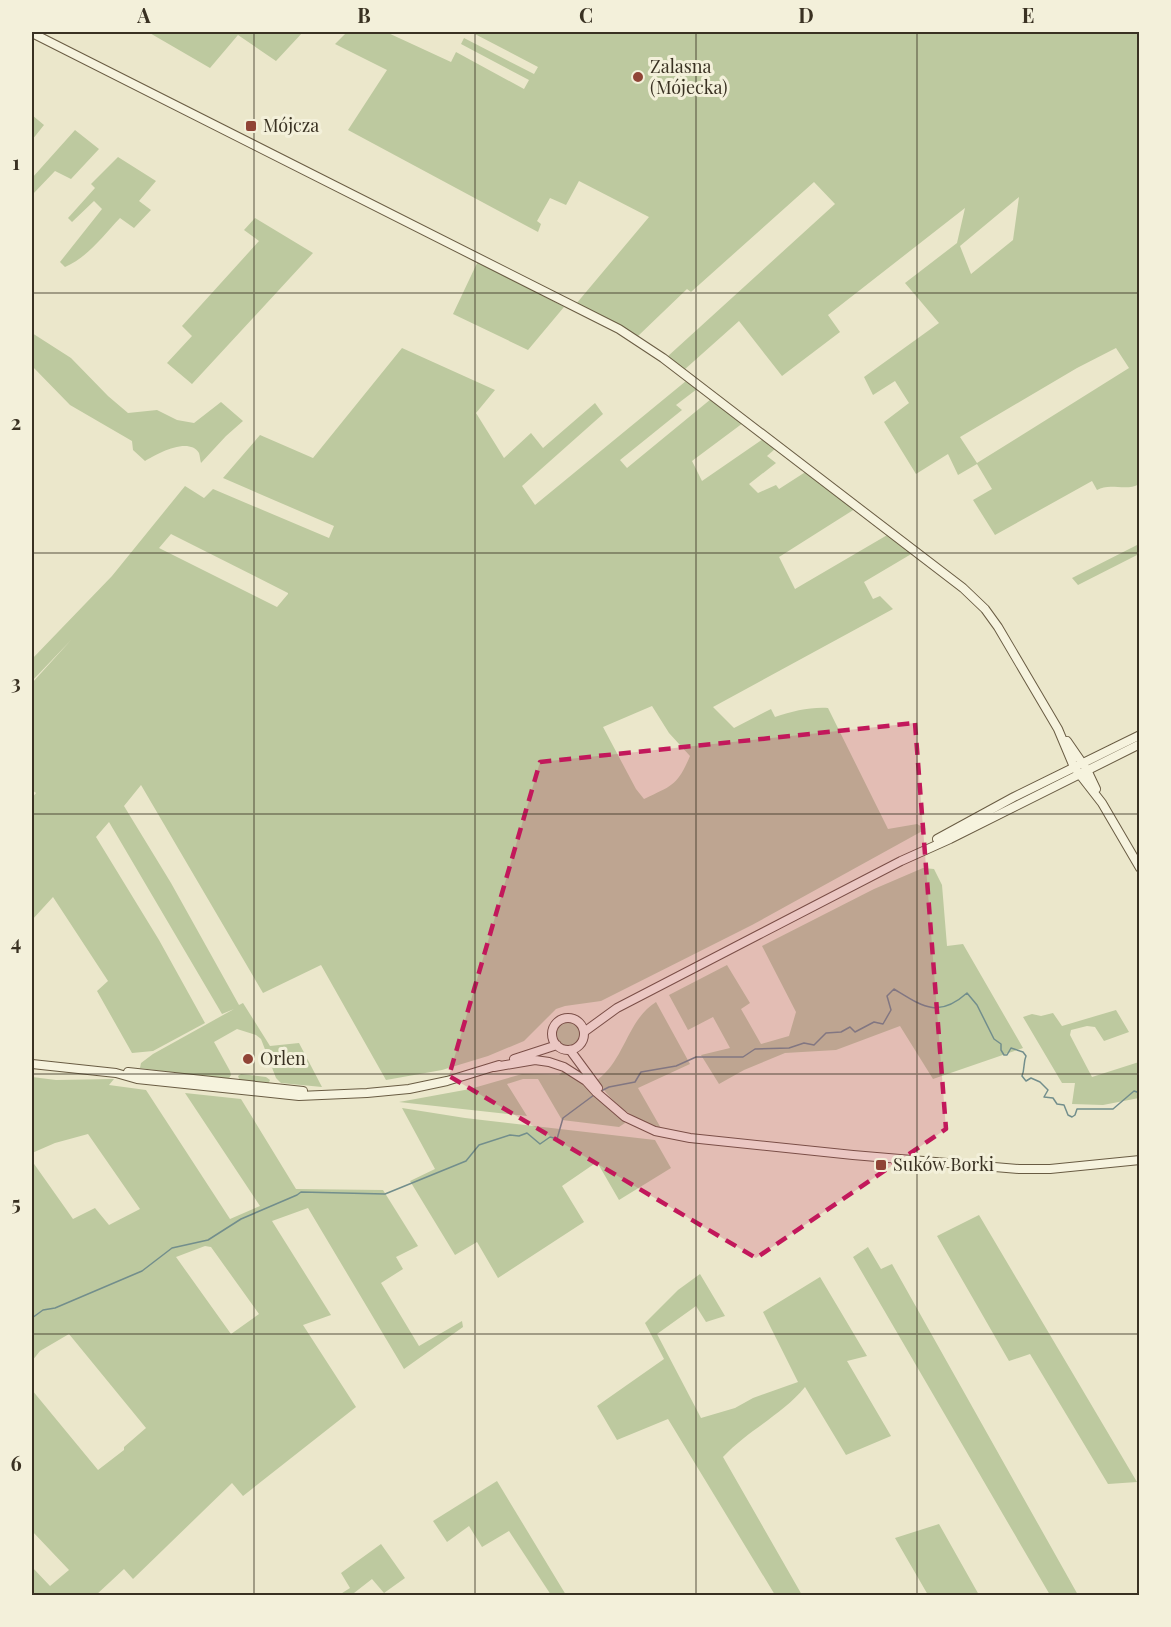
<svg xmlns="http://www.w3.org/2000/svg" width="1171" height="1627" viewBox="0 0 1171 1627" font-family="'Playfair Display',serif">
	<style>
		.green { fill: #bdc99f; fill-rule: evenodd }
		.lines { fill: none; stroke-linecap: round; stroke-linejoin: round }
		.stream { stroke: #728e8c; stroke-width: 1.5 }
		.secondary-casing { stroke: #695c43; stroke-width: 10 }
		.secondary { stroke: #f6f3de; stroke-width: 8 }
		.marked { fill: #c2185b; fill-opacity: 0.2; stroke: #c2185b; stroke-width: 4.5; stroke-dasharray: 12 8; stroke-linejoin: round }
		.grid { fill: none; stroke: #393122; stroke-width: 1.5; stroke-opacity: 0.55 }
		.poi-dot { fill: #904436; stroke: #f3f0da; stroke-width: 2 }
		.labels { text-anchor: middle; stroke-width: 6; stroke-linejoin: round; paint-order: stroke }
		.poi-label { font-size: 18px; fill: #393122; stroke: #f3f0da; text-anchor: start }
		.neatline { fill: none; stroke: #393122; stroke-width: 2 }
		.grid-label { font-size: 20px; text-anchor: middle; font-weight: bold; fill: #393122 }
	</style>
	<rect width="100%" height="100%" fill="#ebe7cb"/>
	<path class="green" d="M148,32h155l-27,29 -38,-26 -28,33z
		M347,32h39l65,30 5,-10 68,37 5,-9 -68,-36 3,-6 70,36 4,-7 -67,-35h668v452c-13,8 -29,-2 -42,6l-5,-9 -97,54 -22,-35 19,-11 -15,-25 -19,11 -10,-21 -32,20 -32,-52 25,-19 -14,-22 -22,14 -9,-18 75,-54 -34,-40 52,-40 8,-35 -137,107 12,17 -58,44 -43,-55 -55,49 -17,-13 168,-153 -21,-22 -123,110 -4,-3 -49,47 -62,-32 73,-87 -70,-36 -13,24 -16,-7 -13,23 4,3 -3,8 -190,-102 39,-60 -52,-26zM1019,197l-6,43 -42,34 -11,-28zM1116,348l13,20 -152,95 -17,-26 117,-69z
		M32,115l12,10 -12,15z
		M75,130l24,19 -28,30 -16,-8 -23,24v-17z
		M118,157l38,24 -17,20 12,9 -17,18 -14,-10c-17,18 -32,39 -55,49l-5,-5 42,-53 -8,-8 -22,21 -4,-4 27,-30 -4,-4z
		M255,218l58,35 -121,131 -25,-21 25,-27 -10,-10 77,-85 -15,-11z
		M478,261l86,46 -36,43 -75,-36z
		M32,333l39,25 37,38 20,17 29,-3 20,10 17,3 27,-21 22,19 -17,15 -25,27c-1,-3 -1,-7 -2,-10 -10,-17 -43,1 -54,8l-12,-11 -1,-9 -62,-36 -38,-39z
		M402,348l93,42 -19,23 28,45 27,-25 12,15 52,-45 8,11 -81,72 13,19 151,-124 11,8 -21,16 6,5 -62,50 7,8 84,-69 32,24 -51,38 10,20 61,-42 13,9 -9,8 9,7 -27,21 9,9 18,-8 3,4 28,-18 51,36 -79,50 16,32 94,-55 24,19 -49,29 9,17 7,-3 13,13 -180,98 21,21 37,-19 4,8c18,-6 35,-10 53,-9l60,121 29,-5 9,5 -174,96 -151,76 -36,5 -9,3 -32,32 -36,15 -46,14 -56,10 -65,-115 -58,28 -122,-208 -17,21 47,77 68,122 4,-2 27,43 29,-3 23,44 -41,-4 -5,-5 -15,-39 -5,-4 -19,-6 -23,13 16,29 1,4 -3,5 -88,-12 1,-5 12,-9 81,-45 -12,5 -113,-192 -13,15 63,103 46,83 -52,28 -21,2 -35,-62 11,-10 -55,-84 -21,23v-122l4,-5 -4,-3v-107l40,-44 -40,42v-22l80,-83 73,-90 19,12 9,-9 116,49 5,-12 -111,-48 37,-43 53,23zM171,534l117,59v1l-11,13 -118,-59zM652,706l17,27 21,23c-13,30 -17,29 -46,43l-8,-10 -33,-62z
		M1139,544v10l-61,31 -6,-7z
		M923,868l11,1 8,16 5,61 16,-2 60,104 -90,31 -33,-53 -64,24 -51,3 -41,17 -25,14 -18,-29 29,-7 -17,-31 -25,13 -19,-35 58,-30 23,38 -9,6 20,35 28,-8 7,-24 -34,-66 112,-57z
		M656,1002l34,62 -52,24 24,42c-32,-15 -45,-20 -65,-50 28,-20 30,-60 59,-78z
		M1116,1010l13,22 -25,9 -9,-14 -8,-1 -16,4 -1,5 22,42 47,-15v36l-36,7 -31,-1 3,-21h-13l-39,-66 9,-3 9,2 12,-3 9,13z
		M555 1034a13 13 0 1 1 26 0a13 13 0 1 1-26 0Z
		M565,1069c22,14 37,37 59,52l1,2 -6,4 -57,-7 -24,-41h-15l-16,5 20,32 -128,-14 71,-13 52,-15 37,1z
		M241,1074l25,3 4,3 -2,4 -28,-3 -2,-5z
		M32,1077l24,3 58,-1 -5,6 37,5 84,129 30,-13 -75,-113 56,6 55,90 87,1 35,56 -22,11 7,12 -22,14 38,63 43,-25 1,6 -59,42 -96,-161 -36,13 59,94 -28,10 53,82 -113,89 -11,-13 -99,96 -9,-10 -28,26h-64v-28l18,19 19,-16 -37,-39v-141l66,80 26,-20v-3l22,-19 -77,-94 -29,17 -8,10v-200l41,58 22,-11 14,17 31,-16 -52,-75 -33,9 -23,10zM205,1246l6,1 48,67 -28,20 -55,-77z
		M402,1108l63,10 190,22 16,28 -52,32 -22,-38 -35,24 22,36 -86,56 -21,-36 -22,13 -45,-74 25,-12z
		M979,1215l158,267 -29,2 -78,-130 -21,7 -72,-125z
		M868,1247l13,22 11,-5 186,331h-28l-197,-338z
		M700,1274l25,42 -19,6 -10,-16 -39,28 44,84 34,-10 18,-10 45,-16 -35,-70 57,-35 47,79 -20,5 44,75 -45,19 -41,-68c-23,28 -57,43 -82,70l79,138h-27l-107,-176 -51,21 -20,-34 67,-47 -19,-36 33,-33z
		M497,1481l69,114h-15l-42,-64 -27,16 -13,-21 -22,16 -14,-21z
		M939,1524l40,71h-51l-33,-57z
		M381,1544l24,34 -21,15 -12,-14 -18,14 2,2h-17l11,-7 -9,-15z"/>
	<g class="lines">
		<path class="stream" d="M601,1091l8,-4 26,-5 6,-10 35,-6 20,-9h47l12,-8 34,-1 15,-5 10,2 12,-12 15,-1 9,-5 5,5 19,-10 9,2 8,-14 -4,-14 7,-7c28,17 44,30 73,4l10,12 17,34 7,5v6l3,5h3l4,-7 12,4 3,4c-3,7 -1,13 -4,20l4,5 5,-3 9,4 8,8 -4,7 9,1 4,6 7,1 4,10 4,2 3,-2 2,-6h36l21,-18 6,2
			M32,1318l11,-8 12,-2 87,-37 30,-23 36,-8 33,-21 56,-24 4,-3 84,2 81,-33 13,-16 31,-10 9,1 8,-3 13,11 10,-7 7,2 6,-21 31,-23"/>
		<defs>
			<path id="secondary" d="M32,33l587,296 44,29 300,230 22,21 13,18 60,102 16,38 28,36 38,65
				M1067,741l20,29 9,19
				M937,839l77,-42 126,-62
				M552 1034a16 16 0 1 1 32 0a16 16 0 1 1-32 0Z
				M584,1032l33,-24 141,-73 143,-74 49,-22 190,-95
				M570,1050l28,38
				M514,1059l43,-14
				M32,1064l84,9 21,6 162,17 68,-3 42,-4 38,-8 52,-16
				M494,1067l41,-7 14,2 15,5 22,14 10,11 29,25 30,14 35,7 163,17 166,14h31l90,-9
				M128,1072l175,19"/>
		</defs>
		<use href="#secondary" class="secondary-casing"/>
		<use href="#secondary" class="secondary"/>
	</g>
	<path class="marked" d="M915,723l31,406 -190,129 -307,-182 91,-314z"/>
	<path class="grid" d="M254,32v1564M475,32v1564M696,32v1564M917,32v1564M32,293h1108M32,553h1108M32,814h1108M32,1074h1108M32,1334h1108"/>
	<g class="poi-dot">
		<circle cx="638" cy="77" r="6"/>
		<rect x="245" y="120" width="12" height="12" rx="3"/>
		<circle cx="248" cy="1059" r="6"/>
		<rect x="875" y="1159" width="12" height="12" rx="3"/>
	</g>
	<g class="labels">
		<g class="poi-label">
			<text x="650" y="73">Zalasna<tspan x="650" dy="21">(Mójecka)</tspan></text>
			<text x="263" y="132">Mójcza</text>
			<text x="260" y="1065">Orlen</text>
			<text x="893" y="1171">Suków Borki</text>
		</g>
	</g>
	<rect width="1171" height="1627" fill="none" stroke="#f3f0da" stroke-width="66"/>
	<rect x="33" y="33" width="1105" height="1561" class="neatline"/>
	<g class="grid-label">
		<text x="144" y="23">A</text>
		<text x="364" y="23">B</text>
		<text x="586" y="23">C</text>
		<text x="806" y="23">D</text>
		<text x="1028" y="23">E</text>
		<text x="16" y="170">1</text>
		<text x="16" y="430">2</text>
		<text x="16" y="690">3</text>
		<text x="16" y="950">4</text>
		<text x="16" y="1211">5</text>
		<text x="16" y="1471">6</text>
	</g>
</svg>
